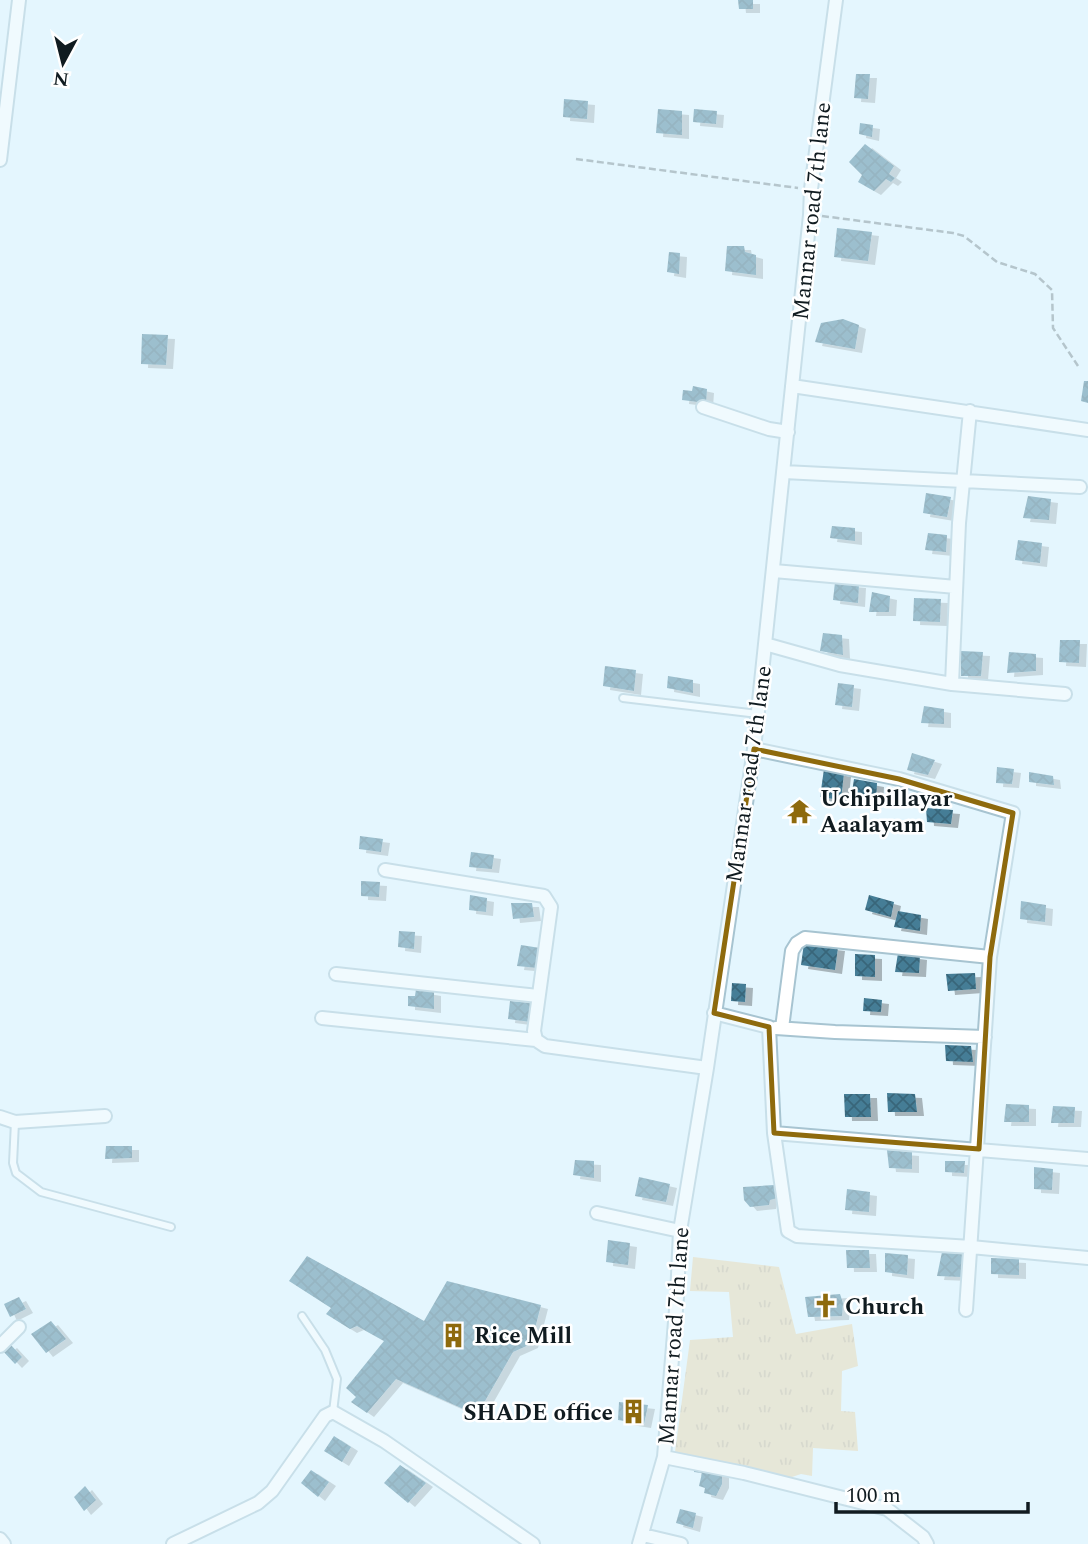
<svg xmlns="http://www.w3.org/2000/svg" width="1088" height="1544" viewBox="0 0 1088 1544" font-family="Spectral,serif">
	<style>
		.grass { fill: url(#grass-tufts) }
		.building { fill: url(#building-cross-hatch); filter: url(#shadow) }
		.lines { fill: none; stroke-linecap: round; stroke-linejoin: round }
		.lane-casing { stroke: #a7c4d1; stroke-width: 10 }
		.street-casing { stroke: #a7c4d1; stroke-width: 16 }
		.path { stroke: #7c8b91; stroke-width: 2.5; stroke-dasharray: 7 3.5; stroke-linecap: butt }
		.lane { stroke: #fff; stroke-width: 6 }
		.street { stroke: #fff; stroke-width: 12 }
		.marked { fill: none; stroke: #8e6a0d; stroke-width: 5; stroke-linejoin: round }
		.labels { text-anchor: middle; stroke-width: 5; stroke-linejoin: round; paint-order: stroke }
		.street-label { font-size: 23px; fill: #101b20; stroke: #fff }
		.poi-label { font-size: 23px; font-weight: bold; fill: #101b20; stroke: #fff; text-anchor: start }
	</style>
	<defs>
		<pattern id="grass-tufts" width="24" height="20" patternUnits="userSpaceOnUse" patternTransform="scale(1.75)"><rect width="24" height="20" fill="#e9d4ac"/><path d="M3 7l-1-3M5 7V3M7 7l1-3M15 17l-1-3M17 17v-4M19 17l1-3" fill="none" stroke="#c7b594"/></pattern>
		<pattern id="building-cross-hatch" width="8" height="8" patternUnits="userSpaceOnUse" patternTransform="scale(1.75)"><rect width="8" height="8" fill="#457d96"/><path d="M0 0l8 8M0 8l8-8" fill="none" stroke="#38667a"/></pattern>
		<filter id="shadow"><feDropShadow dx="7" dy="4" stdDeviation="0" flood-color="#0004"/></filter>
	</defs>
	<rect width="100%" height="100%" fill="#e4f6fe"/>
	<path class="grass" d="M693,1257l86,10 17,67 56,-10 6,42 -16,5 -1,40 14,1 3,39 -45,-3 -1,28 -11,-2 -12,4 -78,-14 -36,-12 15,-112 43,-3 -4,-45 -39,-1z"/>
	<path class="building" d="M738,0h15v9h-14z
		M856,74h14l-2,25 -14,-1z
		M564,99l24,2 -1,18 -24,-2z
		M658,109l24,2v24l-26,-2z
		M694,109l23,2 -1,13 -23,-2z
		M860,123l13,2 -1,12 -13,-3z
		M865,144l29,22 -5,8 6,4 -4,4 -5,-3 -12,12 -16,-9 4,-7 -13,-13z
		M837,228l35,4 -4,29 -34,-4z
		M727,246h17l1,6 11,3v20l-31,-4z
		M669,252l11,1 -1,21 -12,-2z
		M843,319l16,6 -4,24 -40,-7 6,-19z
		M142,334l26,1 -2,30 -25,-1z
		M1084,381h4v22l-7,-2z
		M693,386l14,3 -1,14 -24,-3 1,-10 9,1z
		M926,493l25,4 -4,20 -24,-4z
		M1028,496l23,3 -2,21 -26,-2z
		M832,526l23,2v13l-25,-3z
		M928,533l19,2 -1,17 -21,-2z
		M1018,540l24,3 -2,20 -25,-3z
		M835,582l24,2 -1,19 -25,-3z
		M872,592l18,4 -1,16h-20z
		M914,598l27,1 -1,23 -27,-1z
		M823,633l19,2 1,20 -23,-4z
		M1060,640h20l-1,23 -20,-1z
		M961,651l22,1 -2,24h-20z
		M1009,652l27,2v17l-29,2z
		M605,666l31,4 -2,21 -31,-5z
		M668,676l25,4v13l-26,-5z
		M838,683l16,2 -2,22 -17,-2z
		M924,706l20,3v15l-23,-1z
		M912,753l23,7 -7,15 -21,-5z
		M997,767l17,2 -2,15 -16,-1z
		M824,769l20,4 -3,27 -21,-3z
		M1029,772l24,4 1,9 -25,-3z
		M854,779l23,4 -1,20 -25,-4z
		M926,808l27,2 -2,14 -24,-2z
		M360,836l23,3 -2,13 -22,-3z
		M471,852l23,3 -2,14 -23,-2z
		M361,881l19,1 -1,15 -18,-1z
		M470,895l17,3 -1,14 -17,-2z
		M869,895l25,7 -3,15 -26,-7z
		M1021,901l25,4 -1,17 -25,-3z
		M511,903h21l2,14 -21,2z
		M898,911l23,4 -1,16 -26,-4z
		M399,931l16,1 -1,17 -16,-2z
		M804,943l34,4 -3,23 -34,-5z
		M521,945l19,3 -2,20 -21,-2z
		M898,953l22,3 -1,17 -24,-1z
		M855,954l20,1v22l-20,-1z
		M975,973l1,16 -28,2 -2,-17z
		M732,983l14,1 -1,18 -14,-1z
		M416,989l18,3v17l-26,-3v-10h7z
		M864,998l18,2 -1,12 -18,-1z
		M510,1001l22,2 -1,19 -23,-3z
		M945,1045l26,1 2,16 -27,-1z
		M887,1093l28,1 2,18h-29z
		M844,1094h26l1,23h-26z
		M1006,1104l23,1v17h-25z
		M1053,1106l22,1 -1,16h-23z
		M106,1146h26v12l-27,1z
		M887,1150l25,2v17l-23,-1z
		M575,1160l19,1v17l-21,-3z
		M945,1161h20l-1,12 -19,-1z
		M1034,1167l19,2 -1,21 -18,-1z
		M639,1177l31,7 -4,18 -31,-6z
		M774,1185l3,13 -7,2 -1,5 -19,2 -6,-7 -1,-13z
		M847,1189l23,3 -1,20 -24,-2z
		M608,1240l22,3 -2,22 -22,-3z
		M846,1250h23l1,18h-23z
		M942,1252l21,2 -1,23 -25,-1z
		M885,1253l23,2 -1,20 -22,-3z
		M307,1256l117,65 23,-40 94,24 -10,39 -18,8 -36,63 -81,-36 -29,34 -16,-11 5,-5 -10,-9 38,-47 -27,-15 -7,3 -24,-15 5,-6 -42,-27z
		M991,1258l28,1v16l-28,-1z
		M840,1294l3,9 -1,13 -34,1 -3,-20z
		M19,1297l7,12 -16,8 -6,-13z
		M51,1321l15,18 -20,14 -15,-19z
		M10,1344l12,13 -7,7 -13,-14z
		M619,1402l29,3 -4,19 -26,-4z
		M334,1436l17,11 -9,15 -18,-11z
		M400,1465l26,18 -18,20 -24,-20z
		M694,1465l28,8v11l-6,12 -12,-3 1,-5 -6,-2 3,-13 -8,-1z
		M311,1470l18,12 -11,15 -17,-14z
		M85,1486l11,14 -12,11 -10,-14z
		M680,1509l16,4 -3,15 -17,-5z"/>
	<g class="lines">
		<defs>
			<path id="lane" d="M623,698l135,16
				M15,1122l-2,41 3,10 25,19 130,35
				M302,1316l23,34 12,29 -4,33"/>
			<path id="street" d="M0,160l19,-160
				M792,386l296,44
				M703,407l66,22 19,3
				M784,472l296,15
				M774,571l182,16
				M765,644l75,21 112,19 113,10
				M952,684l7,-161 11,-112
				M754,749l145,30 114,34 -23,144 -24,353
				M385,870l159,26 7,11 -17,124 2,9 9,6 162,22
				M336,974l202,22
				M714,1013l55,14 5,106 14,98 9,5 174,11 117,11
				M322,1018l214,22
				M776,1028l59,4 150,5
				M782,1028l10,-77 5,-8 8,-5 185,19
				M0,1117l15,5 90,-6
				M774,1133l314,26
				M597,1213l83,18
				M0,1346l19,-19
				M664,1457l80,16 143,36 36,28 4,7
				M643,1535l38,9
				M0,1539l4,5
				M173,1544l85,-41 14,-12 53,-75 8,-4 51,29 149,103
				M639,1544l25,-87 13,-160 3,-66 27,-163 47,-319 56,-534 1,-26 25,-189"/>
		</defs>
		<use href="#lane" class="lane-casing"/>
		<use href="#street" class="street-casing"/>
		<path class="path" d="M576,159l222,29
			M822,216l131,17 11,3 33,26 38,12 17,16 1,38 25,38"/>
		<use href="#lane" class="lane"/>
		<use href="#street" class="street"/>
	</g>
	<path d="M0 0H1088V1544H0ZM754,749l145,30 114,34 -23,144 -11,192 -205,-16 -5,-106 -55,-14z" fill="#e4f6fe" fill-opacity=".55" fill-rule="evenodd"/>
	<path class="marked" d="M754,749l145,30 114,34 -23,144 -11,192 -205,-16 -5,-106 -55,-14z"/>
	<defs>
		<symbol id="temple-bare" viewBox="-9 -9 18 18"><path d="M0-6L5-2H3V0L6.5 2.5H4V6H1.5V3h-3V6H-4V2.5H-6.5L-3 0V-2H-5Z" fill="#8e6a0d" stroke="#fff" stroke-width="2.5" paint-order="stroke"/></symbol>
		<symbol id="church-bare" viewBox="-9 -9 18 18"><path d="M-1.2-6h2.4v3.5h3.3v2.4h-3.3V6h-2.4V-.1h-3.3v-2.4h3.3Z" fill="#8e6a0d" stroke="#fff" stroke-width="2.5" paint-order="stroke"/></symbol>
		<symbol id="building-bare" viewBox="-9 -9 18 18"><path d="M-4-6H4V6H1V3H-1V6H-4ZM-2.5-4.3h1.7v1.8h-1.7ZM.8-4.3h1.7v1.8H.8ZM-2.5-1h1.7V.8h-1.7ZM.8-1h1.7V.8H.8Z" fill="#8e6a0d" stroke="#fff" stroke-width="2.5" paint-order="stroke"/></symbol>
	</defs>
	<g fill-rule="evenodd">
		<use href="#temple-bare" x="782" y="794" width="35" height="35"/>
		<use href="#church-bare" x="808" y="1288" width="35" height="35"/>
		<use href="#building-bare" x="436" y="1318" width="35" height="35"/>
		<use href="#building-bare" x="616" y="1394" width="35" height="35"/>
	</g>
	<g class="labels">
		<g class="street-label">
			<text transform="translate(811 211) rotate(-84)" y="8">Mannar road 7th lane</text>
			<text transform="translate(748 774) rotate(-82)" y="8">Mannar road 7th lane</text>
			<text transform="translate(673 1336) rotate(-86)" y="8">Mannar road 7th lane</text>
		</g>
		<g class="poi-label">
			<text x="820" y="806">Uchipillayar<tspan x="820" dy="26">Aaalayam</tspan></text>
			<text x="845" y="1314">Church</text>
			<text x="474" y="1343">Rice Mill</text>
			<text x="613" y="1420" text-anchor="end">SHADE office</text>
		</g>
	</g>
	<g transform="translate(63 63) rotate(187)" stroke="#ffffff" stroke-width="5" paint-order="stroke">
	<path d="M0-5L12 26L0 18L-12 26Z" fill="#101b20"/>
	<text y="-10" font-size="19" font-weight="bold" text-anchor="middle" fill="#101b20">N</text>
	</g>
	<path d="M836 1502v10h192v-10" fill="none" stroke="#101b20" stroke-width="3.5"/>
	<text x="846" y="1502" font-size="21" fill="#101b20" stroke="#ffffff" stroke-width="5" paint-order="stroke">100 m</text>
</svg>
